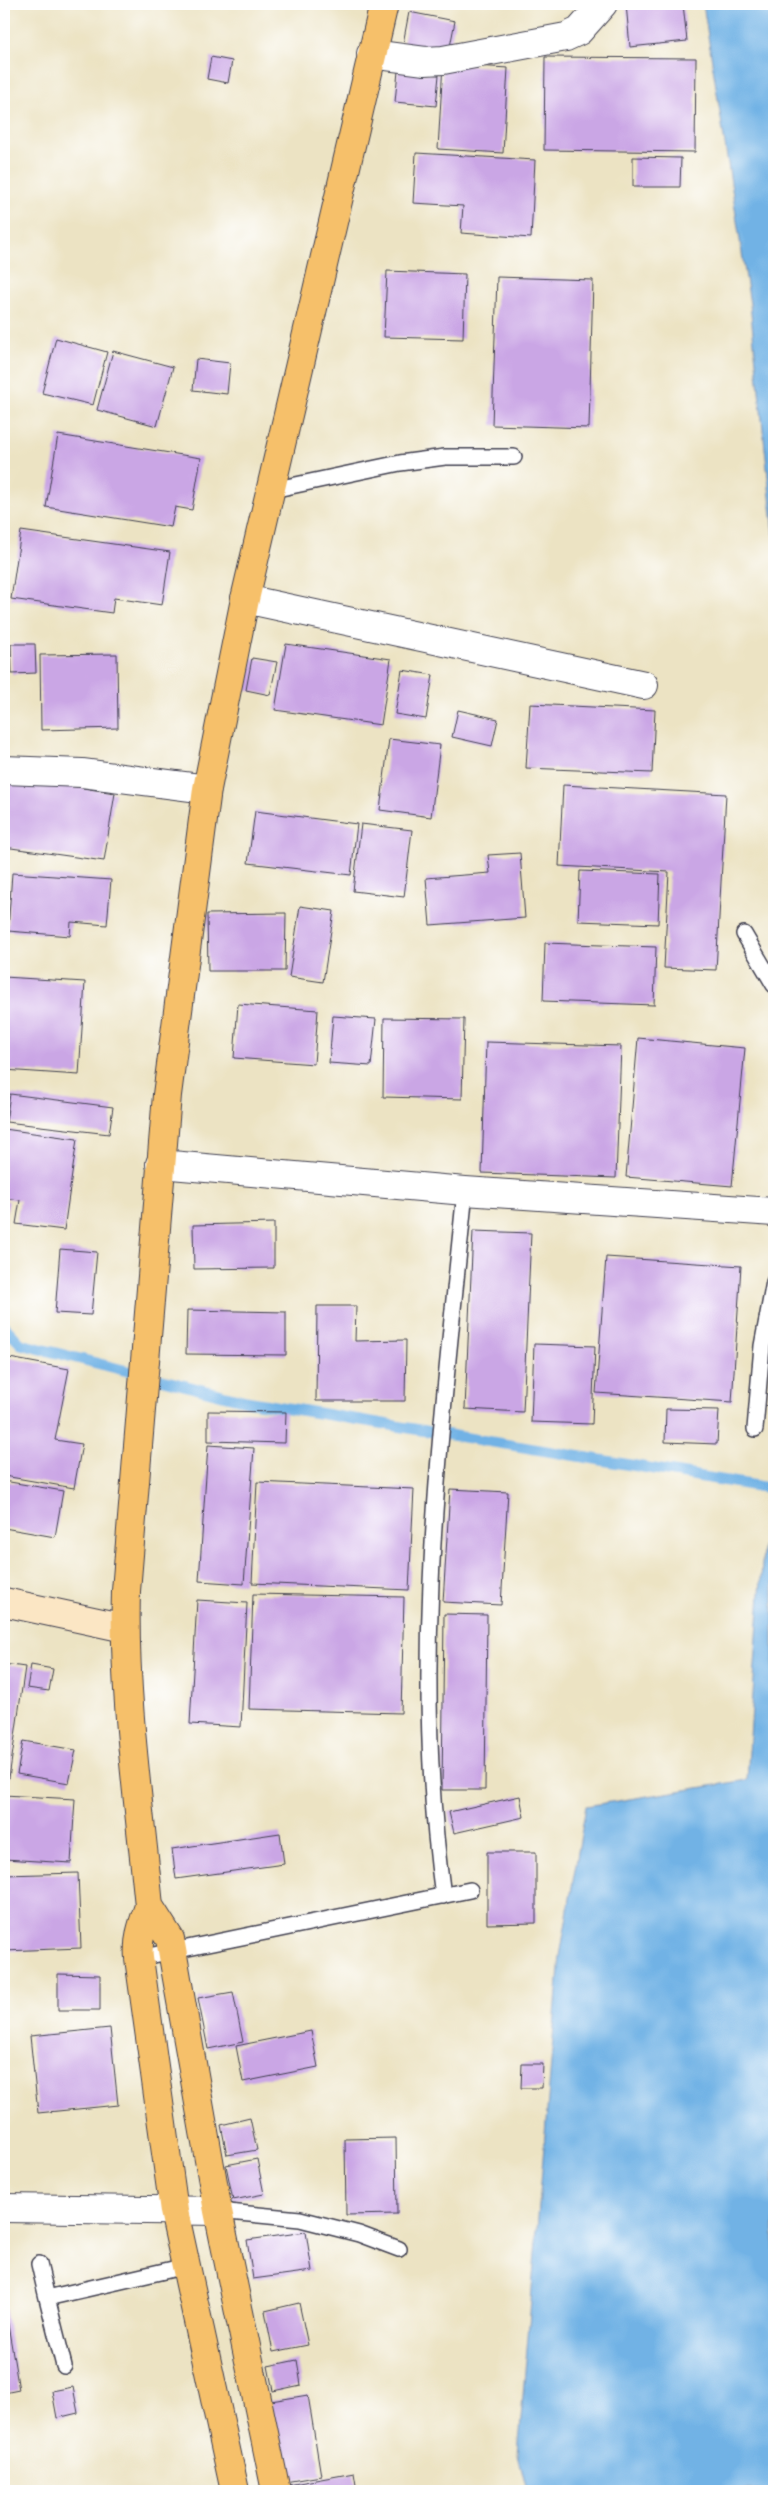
<svg xmlns="http://www.w3.org/2000/svg" width="778" height="2495" viewBox="0 0 778 2495" font-family="'Sorts Mill Goudy',serif">
	<style>
		.water { fill: #71b2e5; stroke: #4a6a90 }
		.lines { fill: none; stroke-linecap: round; stroke-linejoin: round }
		.stream { stroke: #71b2e5; stroke-width: 11 }
		.building { fill: #caa6e5 }
		.lane-casing { stroke: #403f4f; stroke-width: 18 }
		.street-casing { stroke: #403f4f; stroke-width: 30 }
		.secondary-casing { stroke: #403f4f; stroke-width: 30 }
		.highway-casing { stroke: #403f4f; stroke-width: 30 }
		.lane { stroke: #fff; stroke-width: 15 }
		.street { stroke: #fff; stroke-width: 28 }
		.secondary { stroke: #fbe6c4; stroke-width: 28 }
		.highway { stroke: #f6c06b; stroke-width: 28 }
	</style>
	<rect width="100%" height="100%" fill="#fff"/>
	<filter id="ink" filterUnits="userSpaceOnUse"><feTurbulence type="fractalNoise" baseFrequency=".02" numOctaves="2"/><feDisplacementMap in="SourceGraphic" scale="10" xChannelSelector="R" yChannelSelector="G"/><feConvolveMatrix kernelMatrix="1 2 1 2 8 2 1 2 1" color-interpolation-filters="sRGB"/></filter>
	<filter id="wash" filterUnits="userSpaceOnUse"><feTurbulence type="fractalNoise" baseFrequency=".0096" numOctaves="4" result="noise"/><feDisplacementMap in="SourceGraphic" scale="20" xChannelSelector="R" yChannelSelector="G"/><feGaussianBlur stdDeviation="1.12" result="paint"/><feColorMatrix in="noise" values="0 0 0 0 0 0 0 0 0 0 0 0 0 0 0 0 0 1.4 0 .05"/><feComposite in="paint" operator="in"/></filter>
	<g filter="url(#wash)">
		<rect width="100%" height="100%" fill="#ece3c3"/>
		<path class="water" d="M703,4h71v531l-24,-231z
			M773,1447l1,1044h-247l-9,-36 42,-499 26,-150 161,-26 16,-230z"/>
		<g class="lines">
			<path class="stream" d="M4,1326l17,18 225,57 523,87"/>
		</g>
		<g id="blocks">
			<path class="building" d="M626,4h57l4,37 -57,6z
				M409,12l46,9 -6,31 -46,-8z
				M211,57l21,4 -4,22 -21,-4z
				M545,57l151,1 -1,94 -151,-2z
				M443,64l65,4 -5,85 -65,-4z
				M398,71l41,4 -3,31 -41,-4z
				M416,153l119,7 -4,78 -70,-5 2,-27 -50,-3z
				M633,157l48,1 -1,29h-47z
				M387,271l78,3 -2,65 -79,-2z
				M497,277l96,3 -4,148 -97,-3z
				M56,338l51,14 -14,53 -51,-12z
				M113,351l60,16 -16,59 -60,-16z
				M196,359l34,4 -3,31 -34,-4z
				M58,435l143,23 -9,52 -17,-3 -4,20 -125,-20z
				M21,531l149,21 -8,53 -48,-7 -2,15 -101,-14z
				M11,644h24l1,29 -24,1z
				M286,644l105,15 -10,66 -106,-15z
				M117,654l1,74 -77,2 -1,-75z
				M252,658l25,4 -7,33 -24,-5z
				M402,670l31,5 -7,44 -31,-5z
				M530,704l125,6 -3,63 -126,-5z
				M458,710l40,9 -6,27 -40,-9z
				M389,739l51,6 -9,72 -51,-7z
				M5,776l110,17 -11,68 -100,-14z
				M563,785l163,9 -10,176 -52,-2 5,-96 -110,-6z
				M255,811l102,13 -6,51 -103,-12z
				M361,824l51,6 -8,67 -51,-6z
				M520,853l5,65 -95,7 -4,-47 64,-5 -2,-18z
				M580,871l80,3 -2,50 -80,-3z
				M12,873l99,7 -4,45 -36,-3 -1,14 -62,-5z
				M300,906l34,5 -11,71 -34,-5z
				M286,913l-1,58h-77l-1,-57z
				M545,943l111,4 -2,58 -111,-4z
				M4,977l81,5 -6,93 -75,-5z
				M238,1004l80,6 -4,54 -80,-6z
				M333,1016l43,3 -5,47 -42,-3z
				M384,1018l80,1 -2,80 -79,-2z
				M638,1038l107,10 -13,138 -106,-9z
				M486,1042l135,4 -5,132 -134,-5z
				M10,1094l103,13 -4,27 -103,-12z
				M4,1129l73,10 -13,91 -48,-6 4,-24 -16,-2z
				M4,1201h5l-4,23h-1z
				M274,1223v45l-80,1 -1,-44z
				M473,1231l58,2 -8,179 -58,-3z
				M60,1249l37,3 -6,63 -36,-2z
				M606,1257l135,9 -9,136 -136,-9z
				M317,1306h39l-1,35 51,-1 -1,61h-89z
				M187,1310l99,2v43l-100,-1z
				M534,1344l61,2 -3,78 -61,-2z
				M4,1357l65,12 -14,71 27,4 -8,44 -70,-12z
				M666,1409l53,1 -2,34 -52,-2z
				M208,1411l78,1 -1,31 -77,-2z
				M208,1445l46,3 -10,136 -45,-3z
				M4,1481l59,10 -8,46 -51,-9z
				M257,1482l157,7 -5,101 -157,-7z
				M450,1489l58,3 -7,113 -58,-3z
				M253,1594l151,3 -3,116 -152,-4z
				M197,1600l50,3 -6,124 -51,-3z
				M444,1614l43,1 -2,175h-43z
				M4,1664l21,3 -16,111h-5z
				M31,1665l22,4 -4,22 -22,-3z
				M23,1741l53,9 -7,33 -52,-9z
				M4,1795l71,4 -4,64 -67,-4z
				M520,1796l4,21 -70,16 -5,-21z
				M280,1833l4,31 -108,15 -4,-30z
				M487,1852h49v71l-49,1z
				M78,1873l3,75 -77,3v-76z
				M58,1974l42,1v35h-42z
				M233,1992l10,50 -35,7 -10,-51z
				M110,2028l8,77 -80,8 -8,-77z
				M311,2031l7,36 -75,15 -7,-36z
				M522,2064h21l-1,24h-21z
				M250,2118l7,32 -30,5 -6,-30z
				M396,2138l1,76 -51,1 -1,-76z
				M257,2159l7,35 -31,6 -7,-35z
				M306,2232l6,39 -59,8 -6,-39z
				M299,2303l9,42 -35,7 -8,-41z
				M5,2307l14,83 -15,3v-85z
				M297,2360l4,25 -28,6 -5,-25z
				M73,2387l5,26 -21,5 -5,-27z
				M308,2395l13,81 -36,6 -14,-81z
				M354,2473l3,18h-67l-2,-6z"/>
		</g>
	</g>
	<g filter="url(#ink)">
		<use href="#blocks" fill-opacity="0" stroke="#403f4f" stroke-width="1"/>
		<g class="lines">
			<defs>
				<path id="lane" d="M272,490l128,-27 45,-6h69
					M744,934l30,51
					M755,1429l7,-83 12,-64
					M443,1896c-33,-235 -1,-471 22,-705
					M139,1958l331,-68
					M218,2211l82,8 59,15 40,15
					M39,2264l8,34
					M64,2366l-17,-68 139,-32"/>
				<path id="street" d="M371,54l54,7 18,-1 123,-23 13,-6 24,-27
					M245,599l399,86
					M4,770l78,3 125,16
					M160,1164l305,27 309,21
					M4,2208l214,3"/>
				<path id="secondary" d="M4,1602l121,26"/>
				<path id="highway" d="M149,1906l21,33 2,11 46,261 58,280
					M235,2491l-61,-280 -35,-253c-2,-19 4,-35 10,-52 -10,-104 -26,-210 -23,-315l41,-496 40,-306 38,-190 139,-595"/>
			</defs>
			<use href="#lane" class="lane-casing"/>
			<use href="#street" class="street-casing"/>
			<use href="#secondary" class="secondary-casing"/>
			<use href="#highway" class="highway-casing"/>
			<use href="#lane" class="lane"/>
			<use href="#street" class="street"/>
			<use href="#secondary" class="secondary"/>
			<use href="#highway" class="highway"/>
		</g>
	</g>
	<rect width="778" height="2495" fill="none" stroke="#fff" stroke-width="20"/>
</svg>
